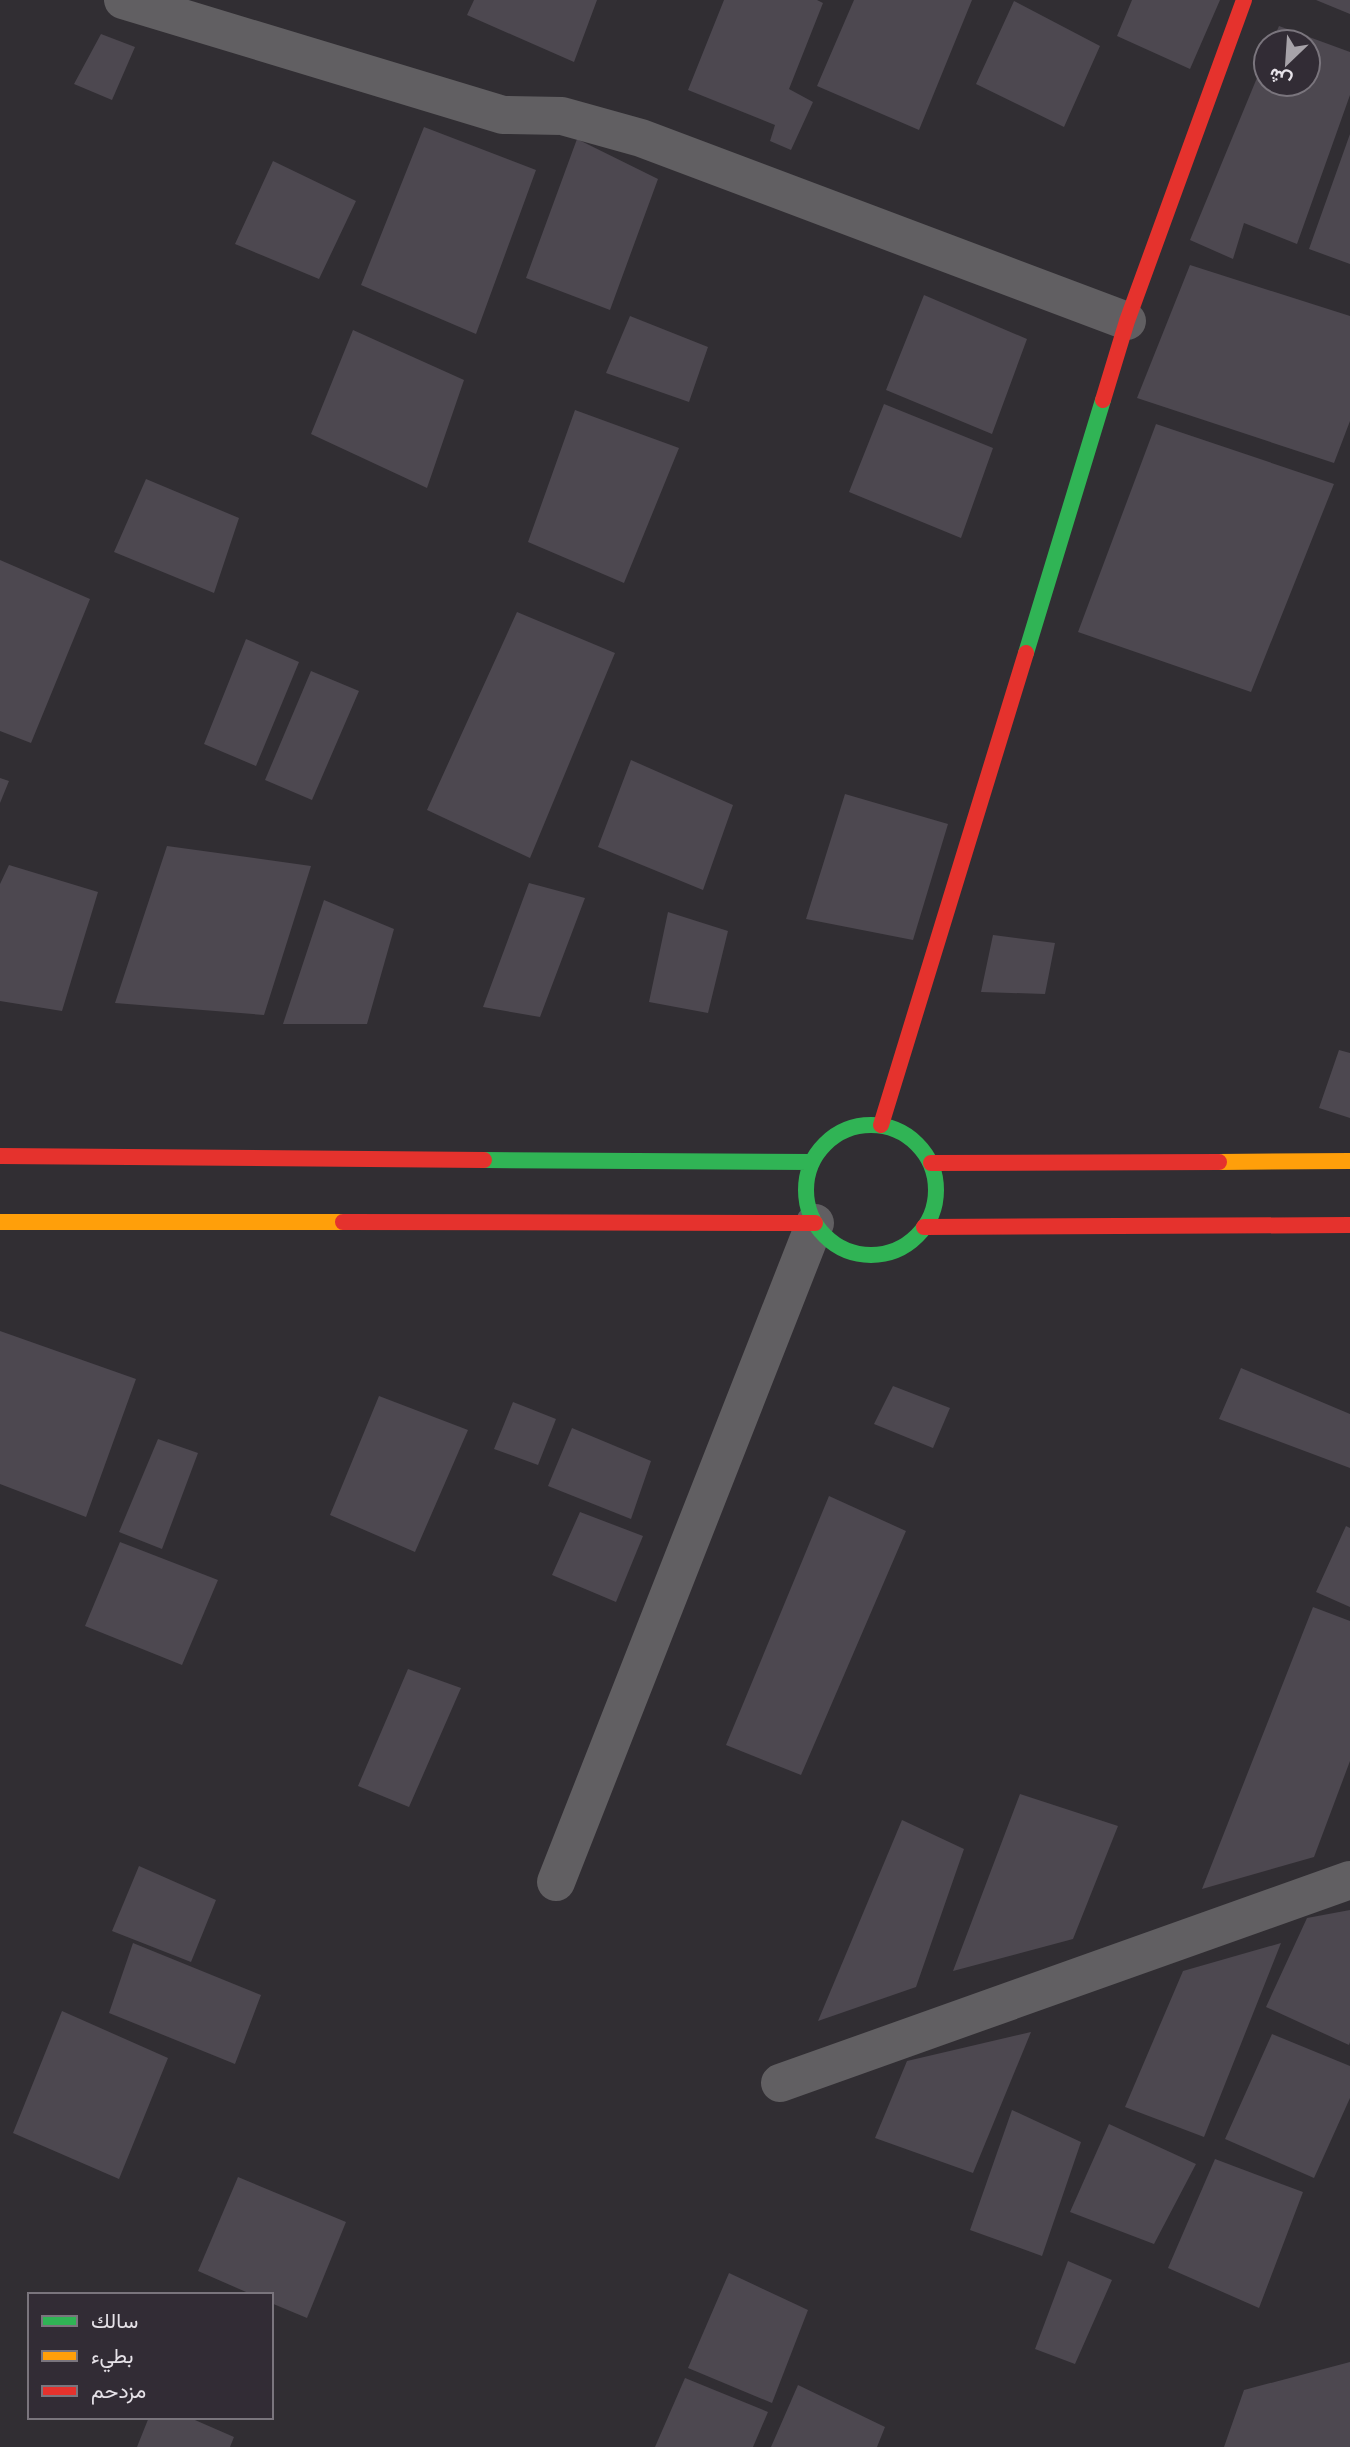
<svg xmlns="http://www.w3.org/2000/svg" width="1350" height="2447" viewBox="0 0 1350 2447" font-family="Figtree,Vazirmatn,sans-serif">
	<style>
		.building { fill: #4d4850 }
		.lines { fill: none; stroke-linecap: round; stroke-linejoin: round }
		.street { stroke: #615f62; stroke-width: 38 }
		.fast { stroke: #30b455; stroke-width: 16 }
		.slow { stroke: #ff9f0a; stroke-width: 16 }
		.jam { stroke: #e5322d; stroke-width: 16 }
	</style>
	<rect width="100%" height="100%" fill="#312e33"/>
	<path class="building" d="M474,0h123l-23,62 -107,-47z
		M724,0h93l6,3 -34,86 24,13 -22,48 -21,-9 5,-16 -87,-35z
		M854,0h118l-53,130 -102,-44z
		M1132,0h88l-30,69 -73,-33z
		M1316,0h34v14z
		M1014,1l86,45 -36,81 -88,-43z
		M1279,26l71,26v43l-53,149 -53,-21 -11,36 -43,-19 76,-184v28h42v-42h-36z
		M101,34l34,13 -23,53 -38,-16z
		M424,127l112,43 -60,164 -115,-49z
		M1350,134v130l-41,-15z
		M577,139l81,40 -48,131 -84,-32z
		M273,161l83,40 -37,78 -84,-35z
		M1190,265l160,51v105l-16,42 -197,-65z
		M924,295l103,44 -35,95 -106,-44z
		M630,316l78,31 -19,55 -83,-29z
		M353,330l111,50 -37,108 -116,-54z
		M884,404l109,44 -32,90 -112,-46z
		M575,410l104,38 -55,135 -96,-41z
		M1156,424l178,60 -83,208 -173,-60z
		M146,479l93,39 -25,75 -100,-41z
		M0,560l90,39 -59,144 -31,-12z
		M517,612l98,41 -85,205 -103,-48z
		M246,639l53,23 -43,104 -52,-22z
		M311,671l48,20 -47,109 -47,-20z
		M631,760l102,45 -30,85 -105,-43z
		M0,778l9,3 -9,22z
		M845,794l103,30 -35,116 -107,-21z
		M167,846l144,20 -47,149 -149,-12z
		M9,865l89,27 -36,119 -62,-10v-117z
		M529,883l56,15 -45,119 -57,-10z
		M324,900l70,29 -27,95h-84z
		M668,912l60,19 -20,82 -59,-11z
		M993,935l62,8 -10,51 -64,-2z
		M1339,1050l11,3v65l-31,-10z
		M0,1331l136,48 -50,138 -86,-33z
		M1241,1368l109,46v54l-131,-49z
		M893,1386l57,22 -17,40 -59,-24z
		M379,1396l89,34 -53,122 -85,-37z
		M513,1402l43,17 -18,46 -44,-16z
		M572,1428l79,33 -20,58 -83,-33z
		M158,1439l40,14 -36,96 -43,-17z
		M829,1496l77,35 -105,244 -75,-30z
		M580,1512l63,24 -27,66 -64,-27z
		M1346,1526l4,2v79l-34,-15z
		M120,1542l98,38 -36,85 -97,-39z
		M1313,1607l37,14v140l-36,96 -112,32z
		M408,1669l53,19 -52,119 -51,-21z
		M1020,1794l98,32 -45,113 -120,32z
		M902,1820l62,29 -48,138 -98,34z
		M139,1866l77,34 -25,62 -79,-31z
		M1350,1910v132l-1,3 -83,-38 41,-89z
		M133,1943l128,52 -26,69 -126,-51z
		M1281,1943l-77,194 -79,-30 58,-136z
		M62,2011l106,47 -49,121 -106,-46z
		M1031,2032l-58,141 -98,-35 32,-77z
		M1272,2034l78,32v32l-36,80 -89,-39z
		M1012,2110l69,32 -39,114 -72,-26z
		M1109,2124l87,40 -42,80 -84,-32z
		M1215,2159l88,33 -44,116 -91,-40z
		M238,2177l108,45 -39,96 -36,-15v-8h-18l-55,-24z
		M1068,2261l44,19 -37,84 -40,-15z
		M729,2273l79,37 -36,93 -84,-35z
		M1350,2362v85h-126l20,-57z
		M685,2378l83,34 -15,35h-98z
		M798,2385l87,42 -8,20h-106z
		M149,2417h39l46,20 -4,10h-93z"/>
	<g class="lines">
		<path class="street" d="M123,0l380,115 59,1 79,22 486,183
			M556,1882l259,-659
			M780,2083l570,-203"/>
		<path class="fast" d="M1026,653l77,-253
			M806 1190a65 65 0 1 1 130 0a65 65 0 1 1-130 0Z
			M484,1160l327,2"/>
		<path class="slow" d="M1219,1162l131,-1
			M0,1222h343"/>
		<path class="jam" d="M1103,400l24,-79 117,-321
			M881,1125l145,-472
			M0,1156l484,4
			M931,1163l288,-1
			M343,1222l472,1
			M924,1227l426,-2"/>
	</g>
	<rect x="28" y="2293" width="245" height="126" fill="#322c35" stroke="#7a757d" stroke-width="2"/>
	<rect x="42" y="2316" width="35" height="10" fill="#30b455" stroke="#7a757d" stroke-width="2"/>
	<text x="91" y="2328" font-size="21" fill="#e6e2e8">سالك</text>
	<rect x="42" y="2351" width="35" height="10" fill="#ff9f0a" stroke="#7a757d" stroke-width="2"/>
	<text x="91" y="2363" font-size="21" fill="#e6e2e8">بطيء</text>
	<rect x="42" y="2386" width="35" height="10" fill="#e5322d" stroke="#7a757d" stroke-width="2"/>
	<text x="91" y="2398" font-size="21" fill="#e6e2e8">مزدحم</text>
	<g transform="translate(1287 63) rotate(205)"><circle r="33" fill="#322c35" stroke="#7a757d" stroke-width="2"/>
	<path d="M0-5L12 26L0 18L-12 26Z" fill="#a7a3a9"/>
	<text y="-10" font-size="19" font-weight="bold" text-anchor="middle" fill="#e6e2e8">ش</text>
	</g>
</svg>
